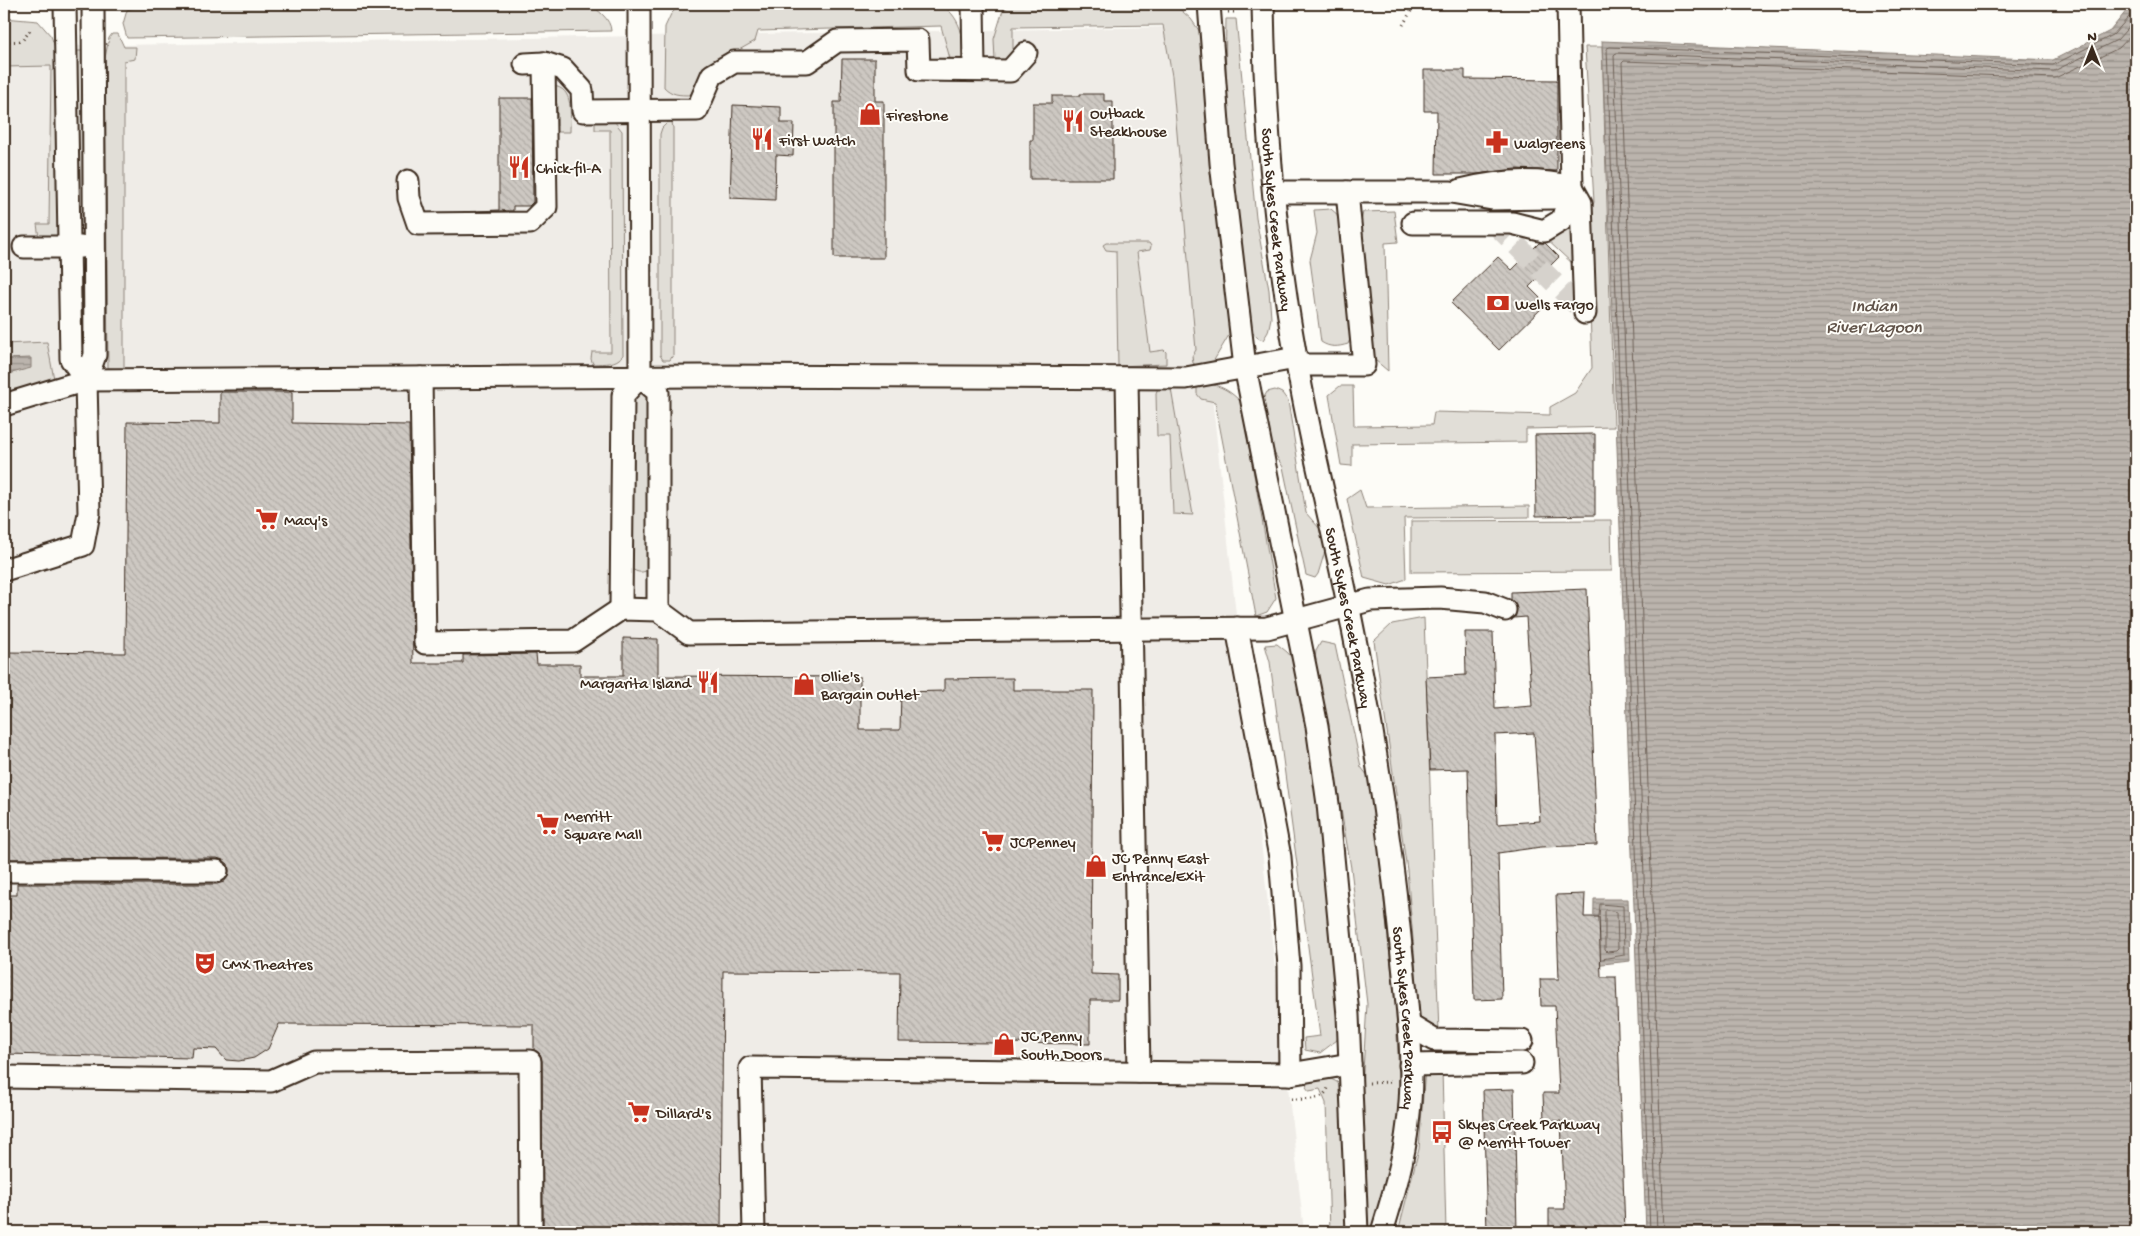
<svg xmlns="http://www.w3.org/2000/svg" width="2140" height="1236" viewBox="0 0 2140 1236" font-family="'Gochi Hand',sans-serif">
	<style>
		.built { fill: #efece7 }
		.green { fill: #e1ded7; stroke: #8e847a }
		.water { fill: url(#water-rules); stroke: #887d74 }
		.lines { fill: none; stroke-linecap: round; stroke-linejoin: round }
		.shore { stroke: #6e6157; stroke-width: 1 }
		.building { fill: url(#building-back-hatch); stroke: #3b2a1e; fill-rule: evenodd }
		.minor-tunnel { stroke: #d6d2cc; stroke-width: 21; stroke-dasharray: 21 11; stroke-linecap: butt }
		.minor-casing { stroke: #3b2a1e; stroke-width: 25 }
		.path { stroke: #3b2a1e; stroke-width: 3; stroke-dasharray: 1 4; stroke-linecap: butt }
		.minor { stroke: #fdfcf7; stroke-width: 21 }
		.labels { text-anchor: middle; stroke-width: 4; stroke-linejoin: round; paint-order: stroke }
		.poi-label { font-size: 16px; fill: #3b2a1e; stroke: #fdfcf7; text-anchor: start }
		.street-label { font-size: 16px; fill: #3b2a1e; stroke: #fdfcf7 }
		.water-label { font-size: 18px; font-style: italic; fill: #615349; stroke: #fdfcf7 }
	</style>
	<defs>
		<pattern id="water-rules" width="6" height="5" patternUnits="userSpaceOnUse" patternTransform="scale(1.25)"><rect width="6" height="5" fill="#bbb4ad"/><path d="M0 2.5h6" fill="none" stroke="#99938c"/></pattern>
		<pattern id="building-back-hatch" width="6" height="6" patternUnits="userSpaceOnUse" patternTransform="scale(1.25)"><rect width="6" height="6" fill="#cdc8c2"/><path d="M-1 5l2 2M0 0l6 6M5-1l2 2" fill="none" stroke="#b1aca6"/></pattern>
	</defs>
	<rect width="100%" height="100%" fill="#fdfcf7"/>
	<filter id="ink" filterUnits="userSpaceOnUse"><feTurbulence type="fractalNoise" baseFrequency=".02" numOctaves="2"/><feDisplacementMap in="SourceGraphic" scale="10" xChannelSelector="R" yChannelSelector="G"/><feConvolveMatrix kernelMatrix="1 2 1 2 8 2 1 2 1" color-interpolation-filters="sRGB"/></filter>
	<g filter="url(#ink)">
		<path class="built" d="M1169,27l12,44 30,316 93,845h-1300v-1185z"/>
		<path class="green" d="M285,4h303c9,5 23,15 23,27l-484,7 -4,-14 4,-14 14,-5z
			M681,4h257c22,8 29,39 25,60l-11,2 -11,-40 -183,5 -3,10 -25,14 -11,3 -13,12 -16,25c-11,0 -18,0 -26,-8l1,-60 6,-13z
			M1013,4h161l17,15 9,13 16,182 13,114v7l-16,27 -17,3 -3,-2 -1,-7 4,-6 -24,-274 -9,-51 -150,2v24l-7,14 -11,-4 -1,-22 9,-29z
			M4,18l34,3 13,15 6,17 2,179 -8,9 -12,-3 -2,-14h12l2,-158 -47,1z
			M1226,19h10l20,199 13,72 2,28 -3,14 -5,8c-11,-3 -12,-12 -15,-21 -11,-100 -25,-200 -22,-300z
			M112,34h6l6,13h12l-1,12 -11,2v308l-16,-1 -3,-310 4,-20z
			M1585,47h17l12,380 -88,2v13l-174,2v22l-11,-1 -12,-70 11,-9h13l1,40 78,-1 2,-13 116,3v-8l25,-14 17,-25 -5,-147 7,-19z
			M76,51h9l1,175h-9z
			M552,86c23,1 18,30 18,46h-15l-6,-5 8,-1v-22l-5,-8z
			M600,121h14l8,10 1,224c-7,10 -19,8 -30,9l-2,-5 1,-7h19l-1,-222h-15v-7z
			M668,122h4l1,6v227l-3,5h-7l-3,-5v-221l2,-6z
			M1331,209l8,7 14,116 -5,12c-10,3 -18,4 -27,-2l-11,-82 7,-27 -3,-23z
			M1394,211l4,31 -13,1 3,128 -13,-11 -15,-133 3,-15z
			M1572,215l2,50 -30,-28z
			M1106,243h43l2,3 -1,4 -13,2 13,100 14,-2 2,2v12l-48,2 -2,-115 -10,-1 -3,-5z
			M78,283h7v70h-6z
			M47,342l7,37 -50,14v-49z
			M1206,384c15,1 24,7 35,18l35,196 -9,14 -11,4 -41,-214 -14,-3 -4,-5v-7z
			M1159,386h10l2,3 22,126 -20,-1 -3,-78h-13l-1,-43z
			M651,389l-3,181c-8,4 -12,2 -19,-3l3,-176z
			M1275,390l7,3 6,8 18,112 14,16 6,19 -8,26 -3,4 -9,-3 -23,-108 -14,-22 -7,-44 5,-9z
			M1360,490l6,18 163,-2v11l-125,1 2,61 -17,6 -25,-7 -17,-79z
			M1611,520l1,51 -201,1v-51z
			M1424,618l15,415 -19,-13 -13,-150 -33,-229 18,-17z
			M1321,642l14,3 26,122 10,13 25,232 4,90 -12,78 -15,52h-8l-4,-127 6,-101 -16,-136 -36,-210 1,-7z
			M1277,644l10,8 6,7 17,80 9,57 20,236 -2,8 -17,13 -15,-3 -1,-12 16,-2 -50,-374 -5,-17z
			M1425,1069h17l4,163h-48l21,-83z
			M1329,1078l8,4 8,10 7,140h-22l-4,-129 -6,-14 -11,2 -3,-4 2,-6z"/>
		<path class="water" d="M2132,4h4v1228h-490l-44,-1191 451,19 57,-29z
			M31,358v10l-27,7v-16z
			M1594,899h34l2,62 -37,4z"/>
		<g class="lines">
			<path class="shore" d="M1607,910l10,2 1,37 -2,2 -9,1 -2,-2v-38z
				M1599,916l1,-12 23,2 1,49 -22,4
				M1650,1232l-43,-1184 3,-1 443,18 60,-30 23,-26
				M1657,1232l-43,-1177 2,-2 438,18 63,-31 19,-21
				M1664,1232l-42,-1169 2,-2 431,17 64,-30 17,-18"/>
		</g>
		<path class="building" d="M842,59h33v42h9v157h-50v-156h7z
			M1424,70h41v9l92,1v91l-41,-2 -39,5h-41l1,-63h-13z
			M1080,94h24v7h9v78h-83v-39h3v-37h19v-7h28z
			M499,98h33l1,104 -4,4h-16v5h-36l22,-1z
			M733,105l48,2v16h13l-1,33 -17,-1 -1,45 -45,-2z
			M1539,243h6l14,14 -30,30 17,17 -47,46 -48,-47 47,-46 14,13z
			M220,392h72v31l117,2 4,238h50v-8l73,-1 1,10h43v12h43v-38l35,1v37l202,1v53h40l1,-38 43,-1v-12l69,-1v12h80l-2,284 27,1v25h-28v44l-191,-2 1,-70 -177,-1 -2,261h-178l-1,-171 -2,-7 -6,-4v-25l-255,-1 -11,25 -14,9 -15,3 -13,-1 -10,-11 -23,-1 -1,10 -188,-4v-159h13v-11h200l7,-2 4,-5 1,-6 -1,-7 -5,-4 -6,-2 -213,1v-207l121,1 2,-231 93,1z
			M1595,434v81l-59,1 -1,-81z
			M1587,589l10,256 -56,2 -43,6 4,146 -28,1 -6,-231 -38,1 -4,-93 40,-2 -1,-43h28l2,77 37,-3 -6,-89 -12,1 3,-9 -6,-9v-8zM1534,733l6,88 -43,3 -2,-89z
			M1585,894l-1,23h15l2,60h15l9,255h-76v-23h16l-4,-88h-17l-1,-28h16l-4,-87h-14l-1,-27h19l-3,-84z
			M1514,1089l3,143h-30l-4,-142z"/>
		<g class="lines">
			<path class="minor-tunnel" d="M1494,223l91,90"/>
			<defs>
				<g id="minor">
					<path d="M65,4l6,355 15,21"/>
					<path d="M973,4l1,65"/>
					<path d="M1209,4l12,159 24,204 72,359 11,78 20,211 9,217"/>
					<path id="s1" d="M1263,4c2,118 12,237 33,354 14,84 36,167 53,251 22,108 40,217 51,327 6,62 16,125 8,187 -4,37 -15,73 -26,109"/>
					<path d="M525,64l19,-1 19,6 19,21 1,21 114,-1 15,-35 22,-13h73l30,-21 81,-1 1,30 91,1 16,-18"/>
					<path d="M408,181l1,17 9,26 112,-1 16,-16 -2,-144"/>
					<path d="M1461,190c36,-9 74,-12 111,-3l9,16 4,110"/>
					<path d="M1274,192h177l41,7 61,-1 19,-11"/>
					<path d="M1413,223h99l32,8 18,-11 10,-33 -4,-183"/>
					<path d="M24,247h57"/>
					<path d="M1297,365h67l-17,-173"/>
					<path d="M640,377l18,15v218"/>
					<path d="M421,378l4,265 148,-2 48,-32 37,1 31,23 578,-5 103,-28 70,-2 45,4 20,8"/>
					<path d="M1127,379l12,693"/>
					<path d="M4,405l82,-25 615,-4 485,2 110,-20"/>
					<path d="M4,570l79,-25 6,-32 -3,-133 9,-25 -2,-351"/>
					<path d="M621,609l2,-214 17,-18 -1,-373"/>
					<path d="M1237,628l43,229 9,109 1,108"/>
					<path d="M4,871h213"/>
					<path d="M1409,1025l25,15 88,1"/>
					<path d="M1410,1065l112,-2"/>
					<path d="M4,1077l267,4 43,-19 216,-1 1,171"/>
					<path d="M754,1232l-4,-164 540,6 60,-10"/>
				</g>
			</defs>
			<use href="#minor" class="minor-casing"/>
			<path class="path" d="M1228,12h9
				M1403,25l12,-21
				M4,42l18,-1 10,-13
				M1369,1083l24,-1
				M1291,1099c14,0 32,3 37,-11"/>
			<use href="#minor" class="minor"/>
		</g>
	</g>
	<defs>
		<symbol id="shop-bare" viewBox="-9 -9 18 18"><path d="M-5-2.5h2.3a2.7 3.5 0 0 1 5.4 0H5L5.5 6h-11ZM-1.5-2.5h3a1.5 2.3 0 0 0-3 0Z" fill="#c8321e" stroke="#fdfcf7" stroke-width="2.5" paint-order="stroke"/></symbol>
		<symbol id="restaurant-bare" viewBox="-9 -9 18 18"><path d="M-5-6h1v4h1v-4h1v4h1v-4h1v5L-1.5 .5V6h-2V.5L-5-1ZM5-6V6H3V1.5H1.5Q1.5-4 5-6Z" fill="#c8321e" stroke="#fdfcf7" stroke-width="2.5" paint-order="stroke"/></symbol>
		<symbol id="pharmacy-bare" viewBox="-9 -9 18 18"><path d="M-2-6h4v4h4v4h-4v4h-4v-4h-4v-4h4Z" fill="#c8321e" stroke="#fdfcf7" stroke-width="2.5" paint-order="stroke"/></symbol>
		<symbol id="bank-bare" viewBox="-9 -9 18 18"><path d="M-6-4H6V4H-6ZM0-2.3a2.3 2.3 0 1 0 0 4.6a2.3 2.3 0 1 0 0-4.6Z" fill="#c8321e" stroke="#fdfcf7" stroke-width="2.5" paint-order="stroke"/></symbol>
		<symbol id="supermarket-bare" viewBox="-9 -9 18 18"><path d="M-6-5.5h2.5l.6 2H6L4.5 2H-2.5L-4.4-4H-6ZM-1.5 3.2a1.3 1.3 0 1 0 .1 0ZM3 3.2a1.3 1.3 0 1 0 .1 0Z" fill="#c8321e" stroke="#fdfcf7" stroke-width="2.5" paint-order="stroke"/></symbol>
		<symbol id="theatre-bare" viewBox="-9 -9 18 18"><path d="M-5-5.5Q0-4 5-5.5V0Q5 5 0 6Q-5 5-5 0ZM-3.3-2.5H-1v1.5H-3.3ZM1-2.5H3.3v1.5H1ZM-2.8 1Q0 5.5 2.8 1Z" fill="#c8321e" stroke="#fdfcf7" stroke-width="2.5" paint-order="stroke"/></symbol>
		<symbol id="bus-bare" viewBox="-9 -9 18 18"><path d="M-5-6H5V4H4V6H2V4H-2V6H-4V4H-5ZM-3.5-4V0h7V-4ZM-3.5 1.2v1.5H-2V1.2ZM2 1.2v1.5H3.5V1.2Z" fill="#c8321e" stroke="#fdfcf7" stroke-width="2.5" paint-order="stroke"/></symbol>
	</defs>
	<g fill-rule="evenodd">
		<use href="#shop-bare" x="854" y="98" width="32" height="32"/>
		<use href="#restaurant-bare" x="1057" y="105" width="32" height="32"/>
		<use href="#restaurant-bare" x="746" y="123" width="32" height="32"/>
		<use href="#pharmacy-bare" x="1481" y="126" width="32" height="32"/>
		<use href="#restaurant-bare" x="503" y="151" width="32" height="32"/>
		<use href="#bank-bare" x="1482" y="287" width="32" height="32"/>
		<use href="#supermarket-bare" x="251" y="503" width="32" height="32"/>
		<use href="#restaurant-bare" x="692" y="666" width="32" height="32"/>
		<use href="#shop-bare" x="788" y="668" width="32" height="32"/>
		<use href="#supermarket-bare" x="532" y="808" width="32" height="32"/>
		<use href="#supermarket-bare" x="977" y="825" width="32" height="32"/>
		<use href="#shop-bare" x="1080" y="850" width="32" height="32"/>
		<use href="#theatre-bare" x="189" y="947" width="32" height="32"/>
		<use href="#shop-bare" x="988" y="1028" width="32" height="32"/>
		<use href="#supermarket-bare" x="623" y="1096" width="32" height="32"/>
		<use href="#bus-bare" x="1426" y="1116" width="32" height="32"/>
	</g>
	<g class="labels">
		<g class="poi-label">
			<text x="1090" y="118">Outback<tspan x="1090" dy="18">Steakhouse</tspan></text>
			<text x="886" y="120">Firestone</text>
			<text x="779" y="145">First Watch</text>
			<text x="1514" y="148">Walgreens</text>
			<text x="536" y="173">Chick-fil-A</text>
			<text x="1515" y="309">Wells Fargo</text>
			<text x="284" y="525">Macy's</text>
			<text x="821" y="681">Ollie's<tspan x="821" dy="18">Bargain Outlet</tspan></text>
			<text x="691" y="688" text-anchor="end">Margarita Island</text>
			<text x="564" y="821">Merritt<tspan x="564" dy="18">Square Mall</tspan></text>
			<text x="1010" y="847">JCPenney</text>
			<text x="1112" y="863">JC Penny East<tspan x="1112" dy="18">Entrance/Exit</tspan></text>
			<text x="222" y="969">CMX Theatres</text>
			<text x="1021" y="1041">JC Penny<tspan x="1021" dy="18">South Doors</tspan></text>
			<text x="656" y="1118">Dillard's</text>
			<text x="1458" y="1129">Skyes Creek Parkway<tspan x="1458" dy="18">@ Merritt Tower</tspan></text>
		</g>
		<g class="street-label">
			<text dy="6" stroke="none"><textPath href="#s1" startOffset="216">South Sykes Creek Parkway</textPath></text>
			<text dy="6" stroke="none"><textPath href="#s1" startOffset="621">South Sykes Creek Parkway</textPath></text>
			<text dy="6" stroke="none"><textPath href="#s1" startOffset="1026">South Sykes Creek Parkway</textPath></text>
		</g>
		<g class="water-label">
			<text x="1874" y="311">Indian<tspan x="1874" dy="21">River Lagoon</tspan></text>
		</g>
	</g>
	<rect width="2140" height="1236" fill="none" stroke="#fdfcf7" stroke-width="20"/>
	<rect x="10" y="10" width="2120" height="1216" fill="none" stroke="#3b2a1e" stroke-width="2" filter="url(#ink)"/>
	<g transform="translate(2092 48)" stroke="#fdfcf7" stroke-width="4" paint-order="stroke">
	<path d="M0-4L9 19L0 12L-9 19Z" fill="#3b2a1e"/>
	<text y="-8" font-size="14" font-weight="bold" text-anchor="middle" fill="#3b2a1e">N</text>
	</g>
</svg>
